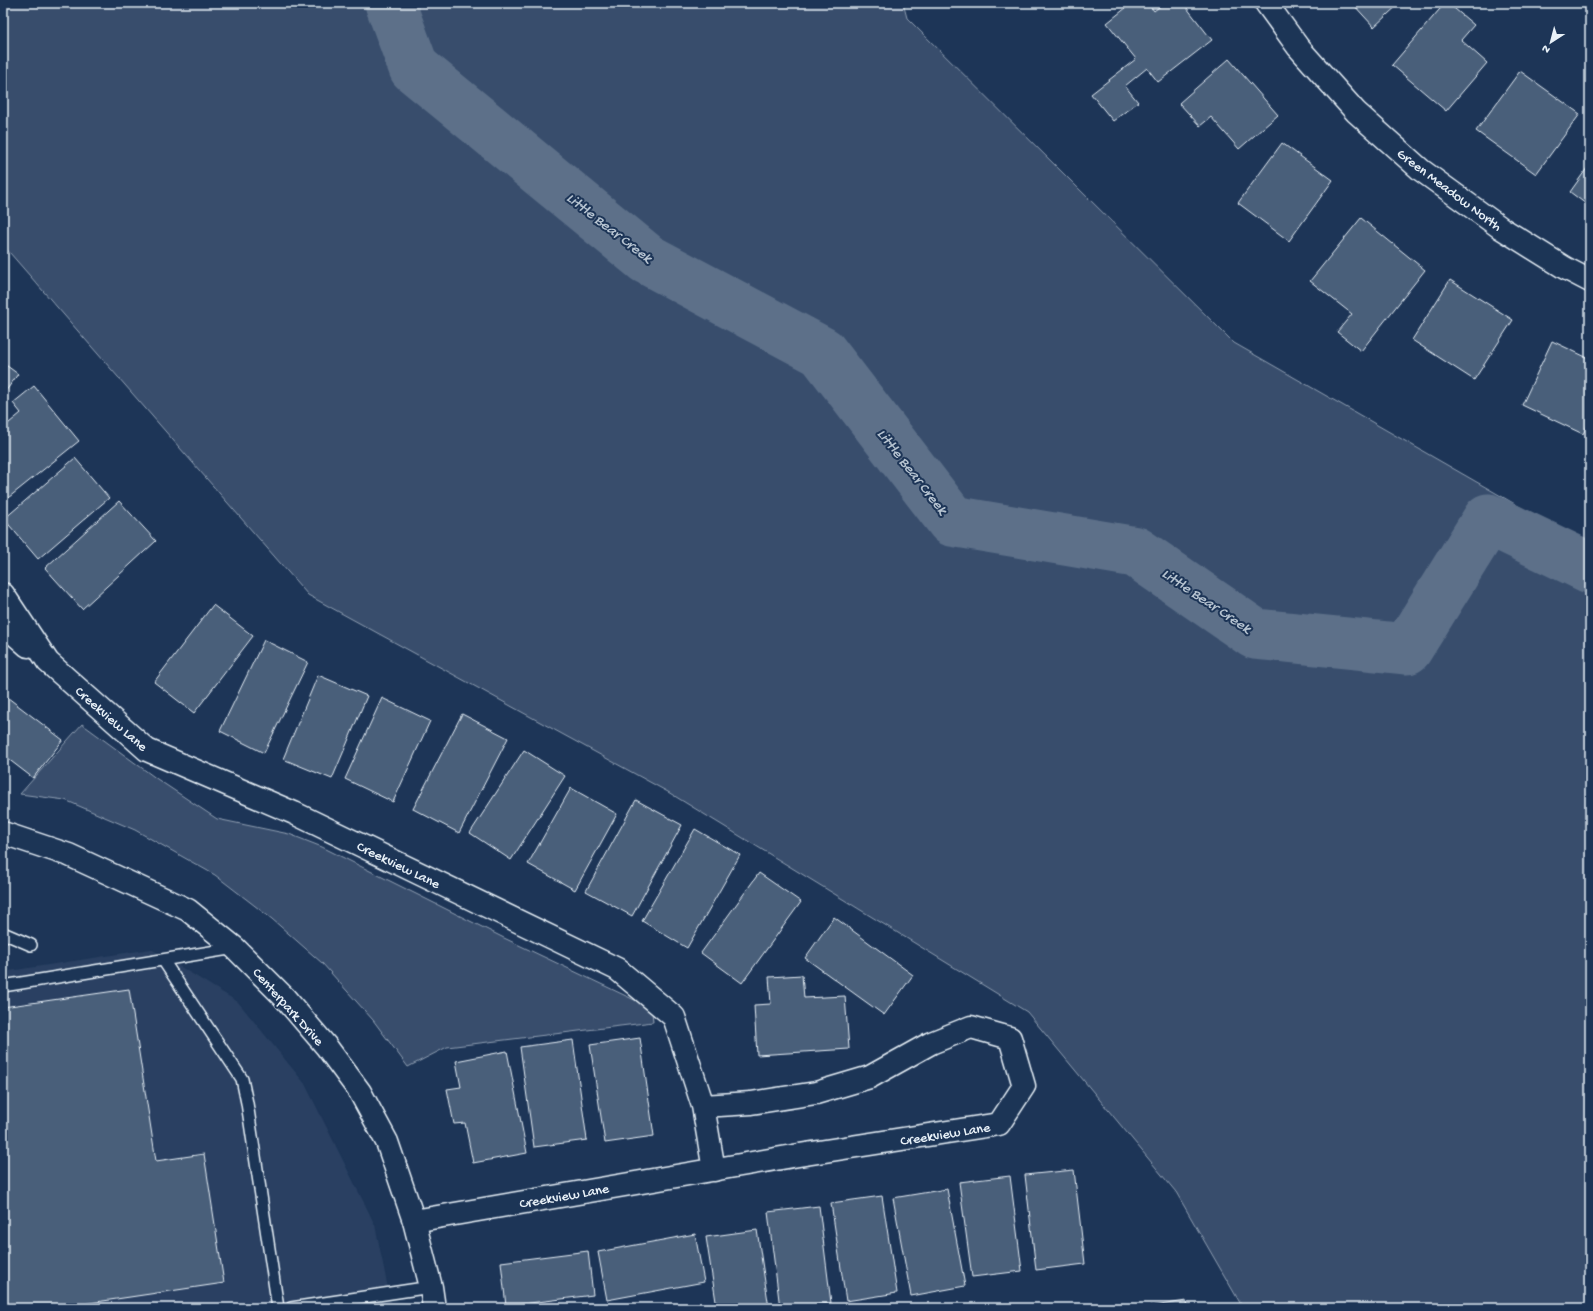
<svg xmlns="http://www.w3.org/2000/svg" width="1593" height="1311" viewBox="0 0 1593 1311" font-family="'Gochi Hand',sans-serif">
	<style>
		.built { fill: #2a4162 }
		.green { fill: #374d6c; stroke: #909fb2 }
		.lines { fill: none; stroke-linecap: round; stroke-linejoin: round }
		.river { stroke: #5d7089; stroke-width: 51 }
		.building { fill: #495e7a; stroke: #e8f1f8 }
		.lane-casing { stroke: #e8f1f8; stroke-width: 14 }
		.street-casing { stroke: #e8f1f8; stroke-width: 25 }
		.secondary-casing { stroke: #e8f1f8; stroke-width: 25 }
		.lane { stroke: #1d3557; stroke-width: 11 }
		.street { stroke: #1d3557; stroke-width: 22 }
		.secondary { stroke: #1d3557; stroke-width: 22 }
		.labels { text-anchor: middle; stroke-width: 4; stroke-linejoin: round; paint-order: stroke }
		.street-label { font-size: 14px; fill: #e8f1f8; stroke: #1d3557 }
		.water-label { font-size: 15px; font-style: italic; fill: #b7c4d1; stroke: #1d3557 }
	</style>
	<rect width="100%" height="100%" fill="#1d3557"/>
	<filter id="ink" filterUnits="userSpaceOnUse"><feTurbulence type="fractalNoise" baseFrequency=".025" numOctaves="2"/><feDisplacementMap in="SourceGraphic" scale="8" xChannelSelector="R" yChannelSelector="G"/><feConvolveMatrix kernelMatrix="1 2 1 2 8 2 1 2 1" color-interpolation-filters="sRGB"/></filter>
	<g filter="url(#ink)">
		<path class="built" d="M151,949l87,53 67,82 70,141 17,83h-389v-336z"/>
		<path class="green" d="M3,3h900l4,15 327,325 356,204v761h-347l-67,-116 -149,-180 -359,-220 -360,-197 -305,-350z
			M82,724l75,55 60,40 72,15 33,13 182,91 141,67 7,7 1,10 -206,25 -39,20 -35,-47 -51,-57 -50,-44 -57,-44 -80,-45 -70,-30 -45,-6z"/>
		<g class="lines">
			<path class="river" d="M390,3l24,65 233,191 175,93 130,169 184,31 119,82 152,15 81,-130 102,49"/>
		</g>
		<path class="building" d="M1132,3h16l6,8 10,-8h19l29,37 -54,42 -11,-14 -22,18 13,16 -25,19 -22,-27 45,-35 -29,-36z
			M1352,3h48l-26,24z
			M1445,3h3l26,22 -13,15 26,23 -41,48 -54,-46z
			M1229,59l49,56 -39,34 -28,-32 -11,9 -21,-23z
			M1520,71l60,43 -44,60 -60,-43z
			M1282,143l51,37 -44,61 -51,-38z
			M1590,164v43l-20,-15z
			M1361,218l64,52 -64,81 -24,-19 15,-18 -42,-33z
			M1450,280l63,40 -39,60 -62,-40z
			M1552,341l38,18v61l-7,14 -61,-29z
			M3,363l15,11 -15,21z
			M34,386l45,55 -76,61v-74l18,-15 -8,-10z
			M75,458l34,40 -71,61 -34,-40z
			M119,501l37,40 -74,68 -37,-41z
			M213,605l40,31 -59,77 -40,-31z
			M264,640l44,22 -44,91 -44,-22z
			M318,675l49,21 -35,83 -49,-20z
			M3,694l60,46 -30,38 -30,-23z
			M382,698l48,23 -37,81 -48,-23z
			M462,714l46,24 -49,95 -46,-24z
			M524,750l41,26 -54,84 -41,-27z
			M571,788l46,26 -42,76 -47,-26z
			M636,800l46,25 -50,91 -46,-25z
			M695,829l45,26 -53,93 -45,-27z
			M759,873l42,29 -59,81 -41,-30z
			M834,917l79,58 -29,40 -79,-57z
			M802,975l2,23 41,-2 4,53 -92,6 -3,-50 17,-1 -2,-27z
			M129,989l27,172 48,-7 20,129 -168,25h-53v-301z
			M640,1038l14,98 -49,7 -15,-98z
			M573,1040l14,100 -53,7 -14,-100z
			M507,1051l20,102 -54,10 -8,-40 -11,1 -7,-35 14,-2 -5,-26z
			M1074,1170l11,94 -49,6 -11,-95z
			M1010,1176l12,95 -50,6 -13,-95z
			M947,1189l18,97 -54,10 -18,-98z
			M882,1196l15,97 -51,8 -15,-98z
			M819,1206l12,97 -51,5 -12,-96z
			M757,1230l12,78h-52l-11,-71z
			M695,1234l9,48 -97,18 -9,-48z
			M588,1251l5,44 -87,11 -5,-44z
			M1186,1301l1,7h-46z"/>
		<g class="lines">
			<defs>
				<path id="lane" d="M3,933l28,12
					M163,960l79,119 5,24 31,205
					M3,986l232,-38
					M291,1308l140,-21"/>
				<path id="street" d="M1266,3l32,44 58,65 65,58 80,58 64,40 25,13
					M3,594l45,68 99,88 147,63 323,156 57,48 29,89 48,-3 65,-10 54,-16 61,-34 40,-16 39,11 14,48 -25,38 -200,31 -385,66
					M3,624l25,22
					M703,1106l11,64"/>
				<path id="secondary" d="M3,833l66,22 119,55 47,38 49,49 42,49 34,46 27,50 27,79 17,66 3,21"/>
			</defs>
			<use href="#lane" class="lane-casing"/>
			<use href="#street" class="street-casing"/>
			<use href="#secondary" class="secondary-casing"/>
			<use href="#lane" class="lane"/>
			<use href="#street" class="street"/>
			<use href="#secondary" class="secondary"/>
		</g>
	</g>
	<g class="labels">
		<g class="street-label">
			<text transform="translate(1450 189) rotate(37)" y="5">Green Meadow North</text>
			<text transform="translate(112 718) rotate(41)" y="5">Creekview Lane</text>
			<text transform="translate(399 864) rotate(26)" y="5">Creekview Lane</text>
			<text transform="translate(289 1006) rotate(48)" y="5">Centerpark Drive</text>
			<text transform="translate(945 1133) rotate(-9)" y="5">Creekview Lane</text>
			<text transform="translate(564 1195) rotate(-10)" y="5">Creekview Lane</text>
		</g>
		<g class="water-label">
			<text transform="translate(610 227) rotate(38)" y="5">Little Bear Creek</text>
			<text transform="translate(913 471) rotate(52)" y="5">Little Bear Creek</text>
			<text transform="translate(1207 600) rotate(34)" y="5">Little Bear Creek</text>
		</g>
	</g>
	<rect width="1593" height="1311" fill="none" stroke="#1d3557" stroke-width="16"/>
	<rect x="8" y="8" width="1577" height="1295" fill="none" stroke="#e8f1f8" stroke-width="1.5" filter="url(#ink)"/>
	<g transform="translate(1551 42) rotate(216)" stroke="#1d3557" stroke-width="3" paint-order="stroke">
	<path d="M0-3L7 15L0 10L-7 15Z" fill="#e8f1f8"/>
	<text y="-6" font-size="11" font-weight="bold" text-anchor="middle" fill="#e8f1f8">N</text>
	</g>
</svg>
